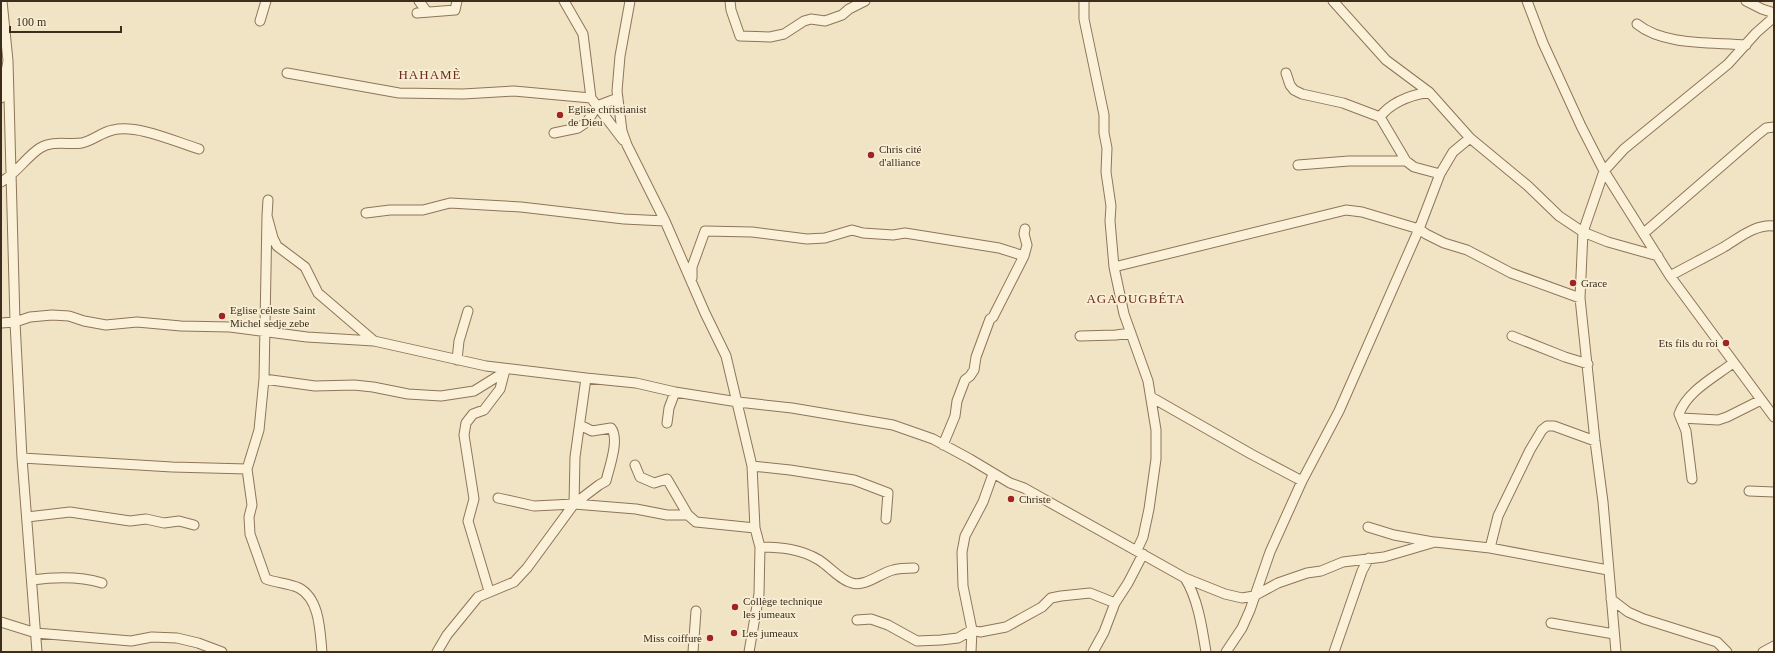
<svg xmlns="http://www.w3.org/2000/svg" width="1775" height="653" viewBox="0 0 1775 653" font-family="Georgia,serif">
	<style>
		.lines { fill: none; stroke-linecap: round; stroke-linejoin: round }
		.minor-casing { stroke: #8d7559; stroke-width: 11 }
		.minor { stroke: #fbf1d8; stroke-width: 9 }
		.poi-dot { fill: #a12424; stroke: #f8eed4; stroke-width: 1.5 }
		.labels { text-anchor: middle; stroke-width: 3.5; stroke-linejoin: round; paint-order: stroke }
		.poi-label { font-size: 11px; fill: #3c2d1e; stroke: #f8eed4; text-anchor: start }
		.quarter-label { font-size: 13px; letter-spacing: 1px; fill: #6c2b1a; stroke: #f8eed4 }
	</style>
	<rect width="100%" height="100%" fill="#f1e4c4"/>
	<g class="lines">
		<defs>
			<path id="minor" d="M419,1l8,11
				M564,1l19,33 8,64
				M630,1l-10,55 -3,35 5,40 5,14 38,76 40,92 21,43 26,110 3,62 5,19 -1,47 -10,58
				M730,1l1,9 9,26 30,1 14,-3 20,-13 7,-2 14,2 17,-6 7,-6 16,-8
				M1084,1v18l20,96v18l3,15 -1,24 5,34 -1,15 4,46 10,47 24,67 8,49v29l-7,50 -6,28 -6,13
				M1333,1l53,59 43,32 41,46 58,48 31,30 24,16 25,10 50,14
				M1527,1l16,42 38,83 23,45 66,105 104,141
				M1746,1l16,8 12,4
				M417,13l38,-3 2,-9
				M260,21l6,-20
				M1637,24c27,22 76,18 109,21
				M8,61l7,261 7,136 15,194
				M287,73l112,20 64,1 51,-3 77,7 32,42
				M1286,73l4,12 4,5 8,4 41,9 37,14 26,44 8,6 26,7
				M1,98l7,-37 -6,-60
				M1380,117c11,-15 32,-22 49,-25
				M554,133l24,-5 9,-6 10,-16 21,-8
				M1298,165l51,-4h57
				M1,182c16,-9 25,-25 39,-34 13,-8 28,-3 42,-5 12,-3 20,-11 31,-13 24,-6 63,12 86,19
				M268,200l-1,16 6,22 4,8 28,21 13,26 56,48
				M366,213l24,-3h33l27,-7 71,4 103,12 41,2
				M267,216l-3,163 51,7 39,-1 19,2 35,7 33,2 33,-5 29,-18
				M1644,233l112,-97 10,-8 8,-1
				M1114,267l232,-57 16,2 57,17 7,5 18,9 23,7 44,23 69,25
				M1670,276c18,-10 36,-19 54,-29 15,-9 31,-23 50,-21
				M692,278v-11l13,-36 47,1 55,7 18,-1 27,-8 11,3 30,2 12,-2 94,15 25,8
				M1,323l14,-1 15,-5 22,-2 17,1 15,5 22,4 31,-3 44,4 49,1 77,10 67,4 112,25 100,12 50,5 39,9 63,10 54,6 101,17 40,14 37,20 40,24 14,5 161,90 40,16 17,4 12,-2 24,-13 29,-10 14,-2 22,-9 41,-5 51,-15 55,6 118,22
				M1080,336l36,-1 15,-2
				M1512,336l53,21 23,7
				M457,360l2,-19 9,-30
				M264,379l-5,51 -12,39 5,36 -3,12 1,17 16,45c10,4 23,4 33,9 21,11 21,44 23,64
				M1151,397l100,57 51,27
				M1681,418l37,2 9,-3 34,-17
				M667,423l2,-15 6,-16
				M943,445l12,-29 2,-15 8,-21 5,-4 4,-6 2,-13 14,-38 3,-2 31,-61 3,-11 -3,-11 1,-5
				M22,458l150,9 75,2
				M635,465l5,12 14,6 13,-4 21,36
				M752,466l38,4 64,10 34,13 -2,26
				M1692,479l-6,-48 -7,-17c8,-23 36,-37 54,-51
				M1749,491l25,1
				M498,498l36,8 40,-2 1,-47 11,-79
				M574,504l25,-19 7,-4c3,-13 14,-42 5,-53l-19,3 -12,-6
				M27,517l43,-5 60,9 16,-2 18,4 15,-2 15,4
				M1368,527l26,8 39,7
				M760,547c21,0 41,2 59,13 11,7 21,20 33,23 14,4 28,-10 41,-13 7,-2 14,-2 21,-2
				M1490,548l8,-32 32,-66 12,-20 5,-4h7l41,15
				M1185,578c13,21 17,49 21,74
				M32,580c23,-3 47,-4 70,3
				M489,591l-21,-70 6,-22 -10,-64 2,-12 7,-9 11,-4 16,-21 5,-19
				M1611,599l17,13 16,7 73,23 10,10
				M857,620l14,-1 17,6 29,16 24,-1 17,-2 14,-8 8,2 26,-5 36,-20 9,-9 10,-2 29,-3 25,10
				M1,622l35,11 95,8 21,-4 25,1 21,5 24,9
				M1551,623l63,11
				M437,652l10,-17 31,-38 36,-15 13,-14 47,-64 62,5 31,6h21l8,7 59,6
				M693,652l3,-41
				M971,652l1,-22 -9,-44 -1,-34 3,-16 18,-34 10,-28
				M1093,652l11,-20 11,-29 13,-20 15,-29
				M1226,652l16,-24 8,-18 20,-58 32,-71 37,-70 80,-182 21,-55 13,-22 17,-14
				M1334,652l28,-81 7,-13
				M1616,652l-13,-150 -8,-61 -15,-143 3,-66 21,-61 20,-22 104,-85 28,-31 18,-16
				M1763,652l11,-6"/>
		</defs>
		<use href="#minor" class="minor-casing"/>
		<use href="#minor" class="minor"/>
	</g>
	<g class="poi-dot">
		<circle cx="560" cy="115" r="4"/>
		<circle cx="871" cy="155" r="4"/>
		<circle cx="1573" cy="283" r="4"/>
		<circle cx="222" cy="316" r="4"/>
		<circle cx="1726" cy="343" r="4"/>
		<circle cx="1011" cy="499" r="4"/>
		<circle cx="735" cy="607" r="4"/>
		<circle cx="734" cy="633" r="4"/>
		<circle cx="710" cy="638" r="4"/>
	</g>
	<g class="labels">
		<g class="poi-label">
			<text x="568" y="113">Eglise christianist<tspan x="568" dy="13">de Dieu</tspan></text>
			<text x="879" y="153">Chris cité<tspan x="879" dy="13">d'alliance</tspan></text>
			<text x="1581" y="287">Grace</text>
			<text x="230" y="314">Eglise céleste Saint<tspan x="230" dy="13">Michel sedje zebe</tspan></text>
			<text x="1718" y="347" text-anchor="end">Ets fils du roi</text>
			<text x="1019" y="503">Christe</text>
			<text x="743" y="605">Collège technique<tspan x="743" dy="13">les jumeaux</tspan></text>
			<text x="742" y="637">Les jumeaux</text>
			<text x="702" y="642" text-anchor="end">Miss coiffure</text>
		</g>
		<g class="quarter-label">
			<text x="430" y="79">HAHAMÈ</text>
			<text x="1136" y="303">AGAOUGBÉTA</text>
		</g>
	</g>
	<rect width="1775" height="653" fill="none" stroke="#3c2d1e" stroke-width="4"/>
	<path d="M10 26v6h111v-6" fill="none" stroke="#3c2d1e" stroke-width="2"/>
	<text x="16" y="26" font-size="12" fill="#3c2d1e" stroke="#f8eed4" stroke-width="3" paint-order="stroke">100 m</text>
</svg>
